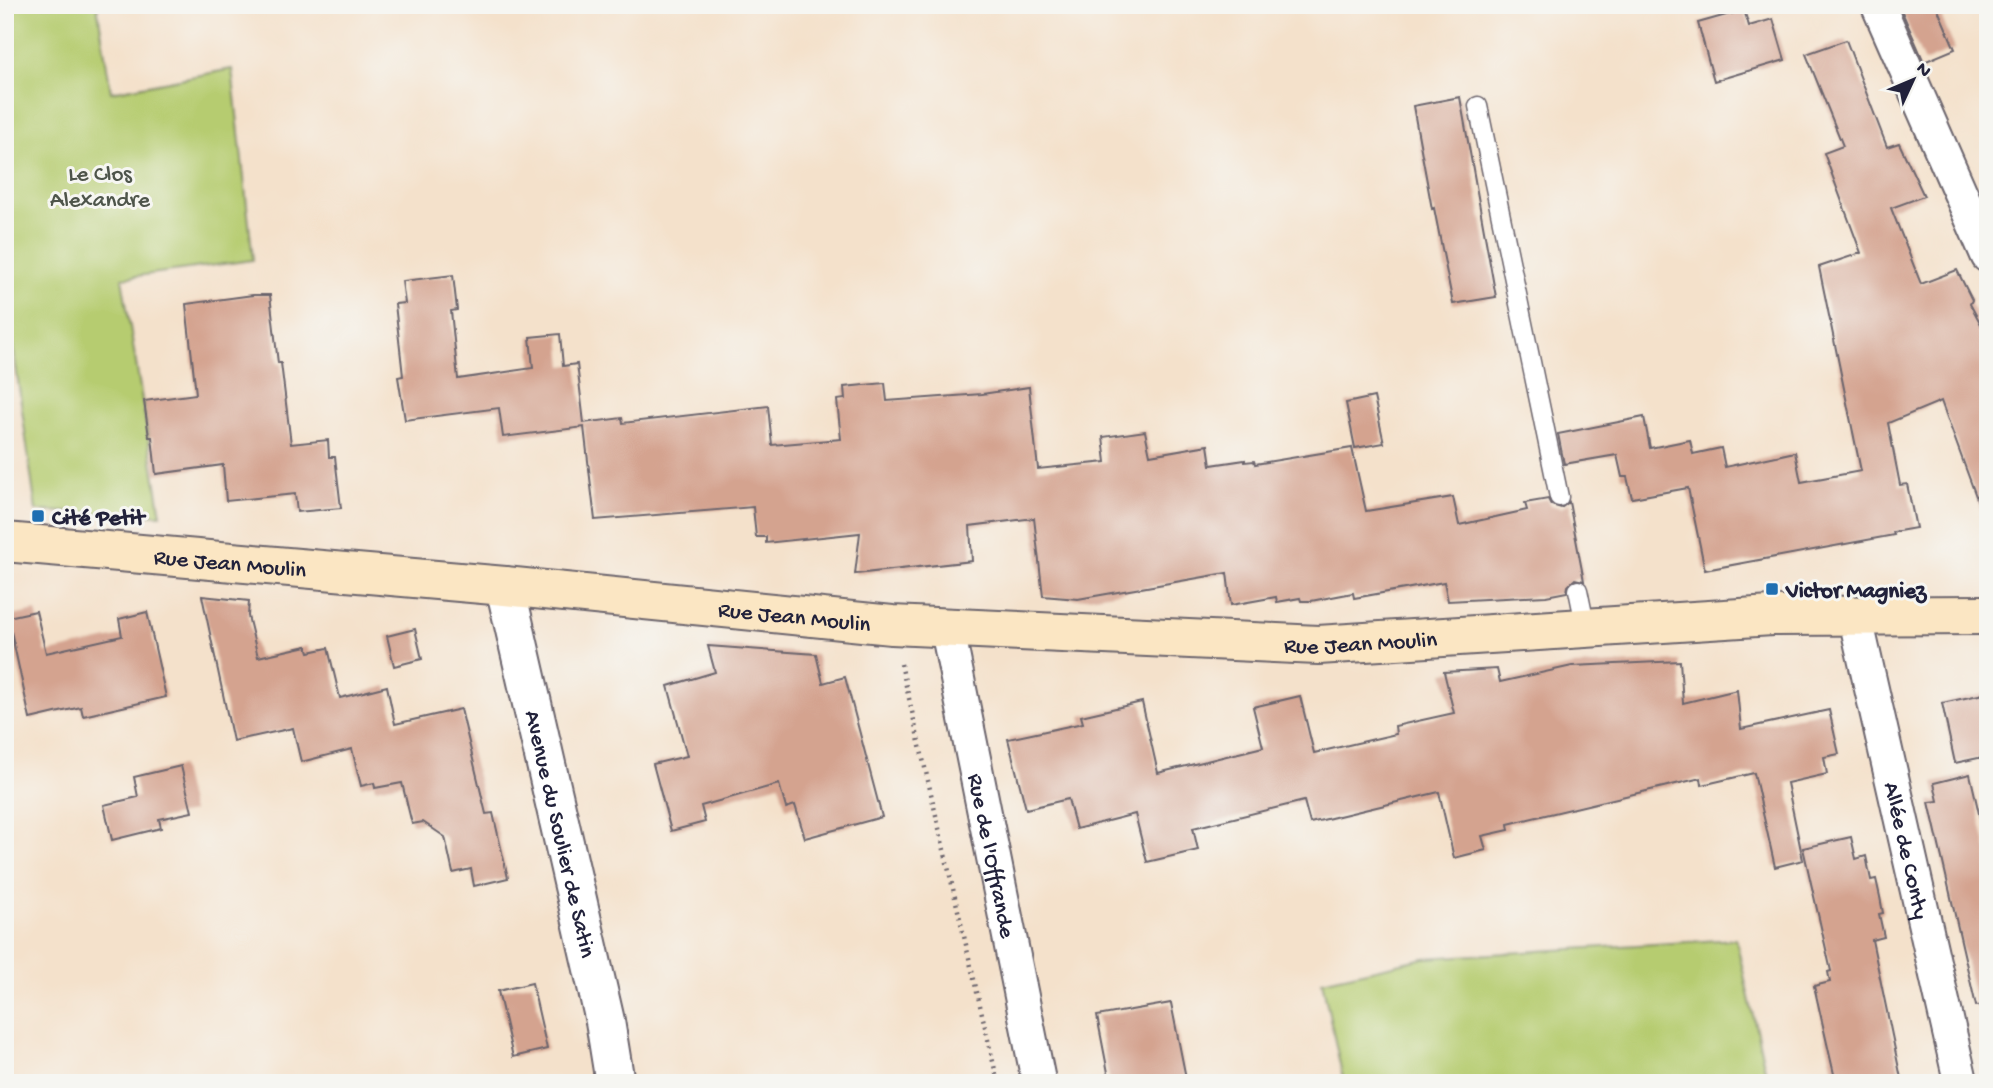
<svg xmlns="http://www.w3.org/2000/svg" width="1993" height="1088" viewBox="0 0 1993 1088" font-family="'Gochi Hand',sans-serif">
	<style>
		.green { fill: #b6cc70; stroke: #6c7756; stroke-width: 2 }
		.building { fill: #d4a38f }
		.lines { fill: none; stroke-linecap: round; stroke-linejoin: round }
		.service-casing { stroke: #6c656d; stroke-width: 21 }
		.minor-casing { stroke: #6c656d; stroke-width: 37 }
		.tertiary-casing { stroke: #6c656d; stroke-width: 42 }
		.secondary-casing { stroke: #6c656d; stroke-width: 42 }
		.path { stroke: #6c656d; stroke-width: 4.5; stroke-dasharray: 2 5; stroke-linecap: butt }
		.service { stroke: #fff; stroke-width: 18 }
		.minor { stroke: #fff; stroke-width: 33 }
		.tertiary { stroke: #fff; stroke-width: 38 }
		.secondary { stroke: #fbe6c3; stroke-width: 38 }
		.poi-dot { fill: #1f6fb2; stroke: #f6f6f2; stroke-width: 2.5 }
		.labels { text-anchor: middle; stroke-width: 6; stroke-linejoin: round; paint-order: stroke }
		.park-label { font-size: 23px; fill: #4e554b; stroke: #f6f6f2 }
		.poi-label { font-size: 23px; font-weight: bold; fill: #22223b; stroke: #f6f6f2; text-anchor: start }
		.street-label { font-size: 23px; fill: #22223b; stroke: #f6f6f2 }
	</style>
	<rect width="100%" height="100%" fill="#f6f6f2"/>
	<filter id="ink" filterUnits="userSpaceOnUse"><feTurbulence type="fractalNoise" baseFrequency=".0143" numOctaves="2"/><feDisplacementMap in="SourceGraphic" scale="14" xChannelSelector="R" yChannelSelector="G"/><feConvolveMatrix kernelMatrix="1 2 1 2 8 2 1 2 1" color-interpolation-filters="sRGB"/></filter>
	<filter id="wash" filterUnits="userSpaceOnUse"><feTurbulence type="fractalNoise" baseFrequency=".00686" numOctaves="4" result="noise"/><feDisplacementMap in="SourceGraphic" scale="28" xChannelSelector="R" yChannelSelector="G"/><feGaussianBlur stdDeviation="1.57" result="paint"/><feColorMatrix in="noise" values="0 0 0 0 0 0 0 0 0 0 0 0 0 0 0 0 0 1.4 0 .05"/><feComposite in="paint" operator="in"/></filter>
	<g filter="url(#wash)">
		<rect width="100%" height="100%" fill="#f4e1cb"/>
		<path class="green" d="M5,5h92l14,87 121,-23 21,191 -131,18 39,237 -125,-4 -31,-224z
			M1736,939l32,144h-424l-22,-102 102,-23z"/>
		<g id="blocks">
			<path class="building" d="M1899,5h37l19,44 -31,13z
				M1744,10l5,16 24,-7 12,41 -71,21 -16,-58z
				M1846,40l41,107 12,-4 25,53 -33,12 30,76 36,-14 15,30 -2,4 18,33v180l-4,1 -43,-117 -53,22 12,62 7,-1 9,44 -23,4 1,3 -189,35 -17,-82 -56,10 -5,-21h-5l-5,-22 -53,9 -6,-30 86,-17 6,31 40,-8 3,14 28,-6 4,19 70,-15 6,30 60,-11 -42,-204 42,-14 -37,-100 19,-7 -37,-92z
				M1460,97l36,200 -43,7 -19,-96 -2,1 -19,-103z
				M453,275l4,35 -6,1 7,68 75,-11 -3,-31 30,-3 3,32 14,-2 7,59 38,-5 1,5 145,-17 4,39 69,-6 -4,-39 8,-1 -1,-12 41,-4 2,18 95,-7 47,-7 9,82 68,-7 -3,-25 42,-6 5,24 58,-10 3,20 34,-5v2l9,-1 1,3 97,-16 14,63 87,-14 6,28 68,-15 -2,-7 23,-4 3,6 10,3 8,-6 15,79 -9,-2 -7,7 -1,6 -21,4 -98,5 -4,-19 -90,16 -1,-5 -42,8h-10l-1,-3 -23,4 -1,-5 -45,8 -4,-32 -149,26 -35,-3 -9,-78 -64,8 2,35 -117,13 5,-41 -94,10v-6h-10l-3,-30 -158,13 -11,-93 -81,10 -4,-29 -94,12 -7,-43 5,-1 -8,-72 10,-1 -3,-22z
				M253,295h17l8,68h3l10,81 37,-4 1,17h6l6,51 -44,4 -2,-18 -69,7 -3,-36 -67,9 -4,-37h-3l-5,-36 52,-7 -10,-90z
				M1374,397l10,46 -29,5 -9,-45z
				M202,596l47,5 -1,15 10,41 49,-11 2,6 19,-4 12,50 47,-12 8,38 66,-15 25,105 7,-1 15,65 -34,8 -3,-17 -18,4 -8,-36 -22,-15 -11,2 -10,-41 -27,5 -1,-5 -13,3 -9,-37 -51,13 -8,-34 -60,13z
				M36,611l10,42 76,-17 -3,-17 28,-7 19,85 -83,19 -2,-9 -51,12 -22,-102z
				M415,629l7,30 -28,7 -7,-30z
				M708,646l108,8 7,29 22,-6 37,140 -77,21 -10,-33 -9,3 -7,-24 -78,22 4,16 -34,9 -18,-67 34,-8 -19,-70 47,-14z
				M1680,661l3,42 54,-13 4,39 88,-19 10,44 -15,3 3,17 -40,9 16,77 -28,7 -21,-94 -52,12 -1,-7 -193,46 1,6 -27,6 4,14 -32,8 -15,-66 -129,31 -6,-22 -111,27 5,22 -51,12 -12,-48 -59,15 -8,-30 -42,10 -18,-70 75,-16 -2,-7 61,-14 16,71 105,-26 -10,-40 47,-11 14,57 82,-19 -1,-8 59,-13 -10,-41 53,-3 3,13 72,-16z
				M1988,693v63l-33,7 -13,-60z
				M181,766l11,46 -33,7 2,9 -49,12 -8,-35 34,-8 -4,-20z
				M1970,774l18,79v152l-12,1 -47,-204 9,-1 -4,-18z
				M1851,837l5,22 10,-3 5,24 5,-1 4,18 3,16 -4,1 5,23 -12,3 30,143h-66l-22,-97 16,-4 -2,-10 3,-1 -28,-123z
				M532,983l15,66 -34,8 -15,-66z
				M1171,1003l16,80h-77l-13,-67z"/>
		</g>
	</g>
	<g filter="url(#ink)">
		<use href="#blocks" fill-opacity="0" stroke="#6c656d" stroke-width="2"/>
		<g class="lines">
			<defs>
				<path id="service" d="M1478,106l81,391
					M1578,590l8,39"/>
				<g id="minor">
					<path d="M1878,5l110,251"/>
					<path id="s1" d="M1855,616l106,467"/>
					<path id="s2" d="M947,627l92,456"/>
				</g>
				<g id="tertiary">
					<path id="s3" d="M505,586l100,435 10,62"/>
				</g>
				<g id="secondary">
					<path id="s4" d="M5,542l500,44 387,39 426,20 454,-29 216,-1"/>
				</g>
			</defs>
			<use href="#service" class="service-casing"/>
			<use href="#minor" class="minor-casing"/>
			<use href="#tertiary" class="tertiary-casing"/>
			<use href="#secondary" class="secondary-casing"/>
			<path class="path" d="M901,664l97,419"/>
			<use href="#service" class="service"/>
			<use href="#minor" class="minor"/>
			<use href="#tertiary" class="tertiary"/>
			<use href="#secondary" class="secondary"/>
		</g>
	</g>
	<g class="poi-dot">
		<rect x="31" y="509" width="14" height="14" rx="3.5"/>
		<rect x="1765" y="582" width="14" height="14" rx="3.5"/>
	</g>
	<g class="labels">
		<g class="park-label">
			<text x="100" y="180">Le Clos<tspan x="100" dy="26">Alexandre</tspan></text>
		</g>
		<g class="poi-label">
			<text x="52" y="524">Cité Petit</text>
			<text x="1786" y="597">Victor Magniez</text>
		</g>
		<g class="street-label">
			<text dy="8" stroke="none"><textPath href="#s4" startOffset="226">Rue Jean Moulin</textPath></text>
			<text dy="8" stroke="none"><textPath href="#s4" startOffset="793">Rue Jean Moulin</textPath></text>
			<text dy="8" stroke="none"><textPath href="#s4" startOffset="1360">Rue Jean Moulin</textPath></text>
			<text dy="8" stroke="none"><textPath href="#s3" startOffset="254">Avenue du Soulier de Satin</textPath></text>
			<text dy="8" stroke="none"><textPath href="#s1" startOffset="240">Allée de Conty</textPath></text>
			<text dy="8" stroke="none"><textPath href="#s2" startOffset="233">Rue de l'Offrande</textPath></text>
		</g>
	</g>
	<rect width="1993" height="1088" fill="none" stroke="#f6f6f2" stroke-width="28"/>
	<g transform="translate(1913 80) rotate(46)" stroke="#f6f6f2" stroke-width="5" paint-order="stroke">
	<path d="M0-5L12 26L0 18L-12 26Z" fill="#22223b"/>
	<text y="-10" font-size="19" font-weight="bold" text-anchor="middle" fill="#22223b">N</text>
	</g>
</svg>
